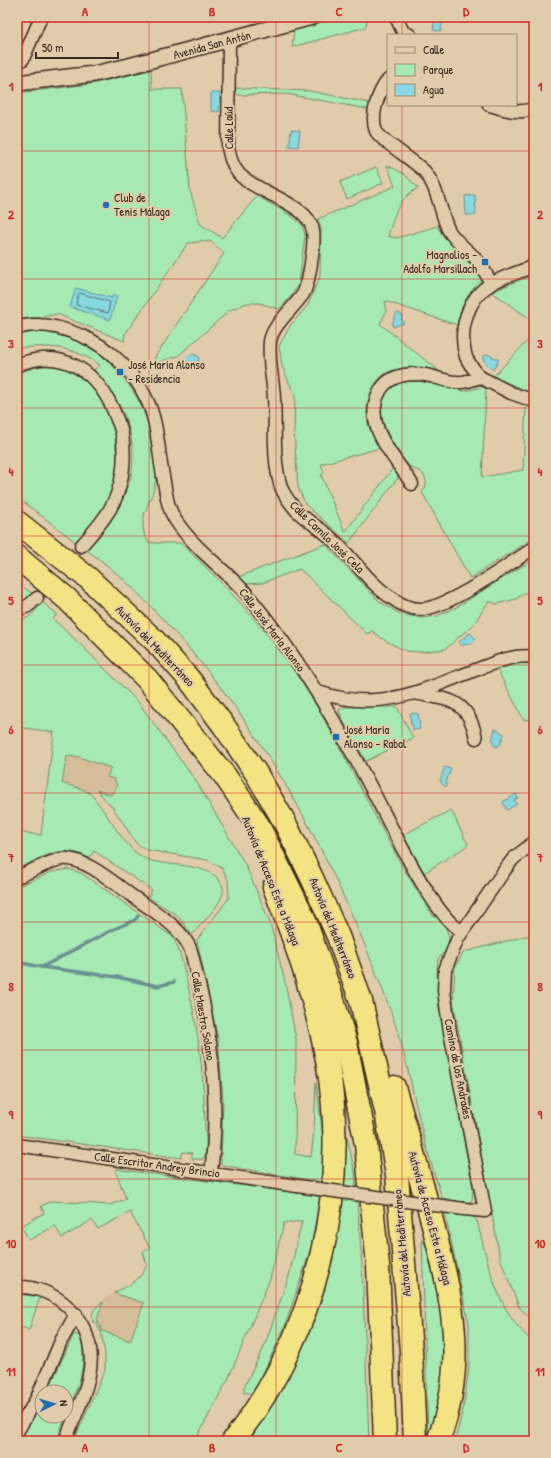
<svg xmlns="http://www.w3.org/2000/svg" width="551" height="1458" viewBox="0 0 551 1458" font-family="'Patrick Hand',sans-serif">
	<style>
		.built { fill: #d5bd9a }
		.green { fill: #a7e9b2; stroke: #718a68 }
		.water { fill: #87d8e0; stroke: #699292 }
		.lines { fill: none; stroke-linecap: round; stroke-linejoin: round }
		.shore { stroke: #59706c; stroke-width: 1 }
		.stream { stroke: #699292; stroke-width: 3.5 }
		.minor-tunnel { stroke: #bfab8e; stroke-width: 12; stroke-dasharray: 12 6; stroke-linecap: butt }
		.minor-casing { stroke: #3b2a1e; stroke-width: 15 }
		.tertiary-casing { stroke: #3b2a1e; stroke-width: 18 }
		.motorway-casing { stroke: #3b2a1e; stroke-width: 25 }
		.minor { stroke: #e0cbaa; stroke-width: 12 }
		.tertiary { stroke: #e0cbaa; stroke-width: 15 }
		.motorway { stroke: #f4e382; stroke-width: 22 }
		.minor-bridge-casing { stroke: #3b2a1e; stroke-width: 15; stroke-linecap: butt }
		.minor-bridge { stroke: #e0cbaa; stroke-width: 12 }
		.grid { fill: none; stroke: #d62828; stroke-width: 1; stroke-opacity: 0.55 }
		.poi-dot { fill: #1f6fb2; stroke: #e0cbaa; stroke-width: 1.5 }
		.labels { text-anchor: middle; stroke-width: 4; stroke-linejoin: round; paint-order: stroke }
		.street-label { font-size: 12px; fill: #3b2a1e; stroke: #e0cbaa }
		.poi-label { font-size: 12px; fill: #3b2a1e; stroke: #e0cbaa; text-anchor: start }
		.neatline { fill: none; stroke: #d62828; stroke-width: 1.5 }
		.grid-label { font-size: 13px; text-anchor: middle; font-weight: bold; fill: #d62828 }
	</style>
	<rect width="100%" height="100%" fill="#e0cbaa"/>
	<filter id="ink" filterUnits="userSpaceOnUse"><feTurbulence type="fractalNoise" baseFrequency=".025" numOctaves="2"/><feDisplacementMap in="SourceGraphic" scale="8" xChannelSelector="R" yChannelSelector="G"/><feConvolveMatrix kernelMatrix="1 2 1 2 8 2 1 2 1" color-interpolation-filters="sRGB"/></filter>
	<g filter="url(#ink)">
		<path class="built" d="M67,756l12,1 32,11 6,18 -6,10 -14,-6 -8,2 -27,-9z
			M114,1293l30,10 -14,38 -28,-10 -5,-12 7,-20z"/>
		<path class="green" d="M339,17h28l-1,10 -74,20 2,-17z
			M151,70l1,19h30l8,102 10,33 22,14 35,-42 35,20 10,9 3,10 -6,48 -7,12 -13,14 -20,-6h-12l-17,7 -52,46 -23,7v-6l69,-104 -14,-12 -6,1 -3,-2 -3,2 -10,1 -63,91 -1,7 -67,-27 -15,3 -25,2v-226l74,-9z
			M235,88l75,3 59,12v5l-2,1 -80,-15 -48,1 -4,-2z
			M387,165l17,9 14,14c-21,12 -23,26 -30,48l9,2 40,-12 6,10 36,37 3,7 -16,21 -9,24 -72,-24 1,11 -6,12 58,46c-13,-3 -41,-4 -52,3 -18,11 -23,38 -16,56 2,7 7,13 10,19l-59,16 3,9 -3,2 24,57 48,-64 6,8 -50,67 -44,-39 -7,-17 -4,-55 1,-36 -13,-30 -3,-20 11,-20 18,-21 12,-29 1,-47 -3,-10 77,-33z
			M376,167l7,16 -36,16 -7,-17z
			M534,274v48l-42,-30z
			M41,331c16,4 32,7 46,15 27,15 53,48 61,78 2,8 2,16 4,24 1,8 4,18 4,27 0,24 -23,43 -8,67l8,1h24c52,47 100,101 136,162 41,70 72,145 118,212l5,-1 6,8 4,14 -3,12 -8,9 -1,12 2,37 34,180 -1,12 -4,3 -26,-5c-8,-25 -16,-50 -22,-76 -9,-37 -16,-75 -29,-110 -52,-141 -121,-278 -224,-388 -25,-27 -50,-54 -81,-74 13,-17 29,-34 38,-53 21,-46 3,-93 -31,-126l7,-6c-28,-19 -50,-20 -83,-17v-13z
			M534,334v60l-41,-17z
			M44,365l18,2 25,14 16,20 12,29 2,30 -3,27 -12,23 -25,33 -60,-46v-124z
			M422,381l42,10 18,-4 4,2 -4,88 41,-7 3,-65 8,2v131l-64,40 -48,-86c4,-5 6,-10 2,-16 -3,-7 -10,-5 -15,-10 -14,-16 -45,-63 -17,-80 9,-5 21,-5 30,-5z
			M325,544l54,57 21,13 22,4 15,-2 18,-8 79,-49v23l-6,9 -12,8 -19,5 -8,-3 -16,24 -28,24 -25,3 -14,-1 -20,-10 -14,-10 -5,3 -67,-65 -38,14 -17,1 -7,-7z
			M17,583l16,11 -5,7 -11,3z
			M42,602l15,12 -4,5 28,26 57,57 58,79 50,85 24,57 15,59 11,57 -1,115 16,3 3,-25 2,-50 10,80 -15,86 -26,78 -31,67h-10v-6l20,-40 25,-71 13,-55 -18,2 -14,56 -41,98 -34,64h-121l31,-71v-17l-4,-21 -5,-10h-3c-2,-10 1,-15 10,-20l-6,17 5,12 28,10 14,-38 -30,-10c13,-7 29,-13 33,-29l-4,-12 7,-4 -20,-36 -32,17 -6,-9 -30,18 -7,-12 -26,14 -8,-14 23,-13 -3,-7 11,-5 58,4 16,-6 -11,-30 192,25 2,-14 -88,-15 2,-66 -5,-60 -21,-99 32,-42 -1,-18 -6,-12 -15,-8 -60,-10 -11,-7 -22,-34 -17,-19 14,5 6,-9 -3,-7 -7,-2 4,-9 -32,-11 -12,-1 -5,27c8,3 19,5 26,9 4,2 7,8 10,11 13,17 27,44 44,54 19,12 74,2 81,31 3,13 -23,36 -31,47l-14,-19 -30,-19 4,-7 -58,-39 -5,7c-27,-15 -46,-1 -72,11v-37l24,3 13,-103 -37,-5 2,-39 -2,-8v-59c12,-1 18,-9 25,-19z
			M521,663l13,2v51l-3,3 -7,1 -27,-51 12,-5z
			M345,707h52l16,31 -47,23 -25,-44 -2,-7z
			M451,810l17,35 -44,28 -21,-38z
			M68,869l13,4 92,64c8,16 11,32 15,49 11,46 16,93 17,140 0,9 4,26 -2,33h-11v-6l-9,-1 -2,6 -164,-23v-248l35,-15z
			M534,934v387l-15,-14 -19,-49 -47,-258 2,-33 9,-15z
			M347,1137l8,36 7,92 7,176h-120l6,-9 54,-104 27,-112z
			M445,1213l27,3 5,5c11,42 20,93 57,121v99h-79l8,-32 6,-41v-44z
			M422,1239l9,17 11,49 2,54 -6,56 -10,22z
			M17,1294l23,3 -11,33 -7,-3 -4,9z
			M74,1334l7,3c6,33 -3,48 -15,79v-24h-19z
			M42,1402v14h24l-10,25h-36z"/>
		<path class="water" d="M435,17h8l-2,14 -8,-1z
			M211,93h9l-1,19 -8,-1z
			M291,130l9,1 -2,16 -9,-1z
			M475,195l1,20h-10l-1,-19z
			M76,288l36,10 1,-3 4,1 -7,24 -40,-13z
			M399,313l4,3 -2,3 3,4 -11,4 -1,-4 4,-9z
			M192,354l6,2 1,5 -12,4 -3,-3v-3z
			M487,354l12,6 -6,10 -10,-10v-3z
			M470,633l6,6 -6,5 -9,1 -2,-3z
			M414,713l4,1 2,15 -7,1v-5h-2l-1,-11z
			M495,729l9,5 -4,11 -3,2 -4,-2 1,-3 -2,-1z
			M445,767l6,2 -5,13 1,3 -2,2 -5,-6z
			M516,794l2,4 -4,2 3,4 -10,6 -4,-8z"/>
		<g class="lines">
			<path class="shore" d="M80,293l30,9 -2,11 -32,-8 2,-10z"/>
			<path class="stream" d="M17,962l24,5 76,10 41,9 16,-4
				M42,967l72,-38 21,-9 3,-4"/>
			<path class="minor-tunnel" d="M37,598l44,-52"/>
			<defs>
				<path id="minor" d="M396,17l7,15 7,3
					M529,17l5,2
					M229,41l-1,106c2,10 4,19 11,27 17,19 71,30 74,57 2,12 -4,53 -10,63 -9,14 -30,30 -33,47 -2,22 3,36 4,57 2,28 -2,61 7,89 3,9 10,17 16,24 10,10 23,17 34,27 20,17 39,47 61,60 9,7 18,11 29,11 26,0 89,-46 113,-61
					M17,63l6,-4 18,-42
					M388,80c-10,12 -18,36 -12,51 3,8 40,31 49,41 13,16 15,39 23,57 7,14 24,23 33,36 4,6 7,13 10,19
					M489,105c16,4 30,10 45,3
					M17,328c22,-7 45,-1 65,8 27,11 52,36 64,62 12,23 12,53 17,78 3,16 4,32 13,45 20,30 52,50 74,77 51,62 90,131 127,201 14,27 60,124 86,132
					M17,365c47,-19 83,8 99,52 2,5 5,11 6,17 3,19 2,39 -4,57 -6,21 -23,39 -37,55
					M480,377c-5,-6 -11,-13 -14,-20 -8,-26 1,-59 25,-73 13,-8 29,-12 43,-18
					M412,484c-17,-27 -51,-59 -32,-93 7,-13 22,-17 37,-17 13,0 25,7 39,8 8,1 16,-2 24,-5l31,16 23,8
					M17,610l11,-4 9,-8
					M318,692c63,21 102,-1 160,-23 19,-7 36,-15 56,-12
					M414,693c35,7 54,5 62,45
					M17,877c12,-4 34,-17 45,-18 20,-3 51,23 66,34 20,15 47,29 60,51 5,9 6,22 9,32 16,62 22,132 14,196
					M17,1145l280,41
					M464,1209l21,2 -35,-179 -6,-41 1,-21 13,-32 46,-67 9,-12 21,-17
					M17,1287c18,-1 37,7 50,19 44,43 17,87 -2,135
					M17,1432l20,-34 24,-57 15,-27"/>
				<path id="tertiary" d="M17,83l77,-9 35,-8 183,-49"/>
				<path id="motorway" d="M17,522l71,56 66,62 35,39 35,47 32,47 28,48 28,57 26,58 23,65 25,110 11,64 14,176 4,90
					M17,557l50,42 80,80 78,97 33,49 46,93 28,79 14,46 20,101 12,122 7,175
					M394,1087c13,45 26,89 38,134 20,78 36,141 6,220
					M233,1441c83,-106 118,-248 94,-381 -11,-60 -31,-117 -53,-173"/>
			</defs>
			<use href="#minor" class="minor-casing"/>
			<use href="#tertiary" class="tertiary-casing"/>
			<use href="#motorway" class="motorway-casing"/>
			<use href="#minor" class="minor"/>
			<use href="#tertiary" class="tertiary"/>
			<use href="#motorway" class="motorway"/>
			<defs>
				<path id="minor-bridge" d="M297,1186l167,23"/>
			</defs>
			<use href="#minor-bridge" class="minor-bridge-casing"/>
			<use href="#minor-bridge" class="minor-bridge"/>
		</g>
	</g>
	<path class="grid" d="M149,17v1424M276,17v1424M402,17v18M402,105v1336M17,151h517M17,279h517M17,408h517M17,536h517M17,665h517M17,793h517M17,922h517M17,1050h517M17,1179h517M17,1307h517"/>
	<g class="poi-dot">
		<circle cx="106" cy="205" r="4"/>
		<rect x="481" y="258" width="8" height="8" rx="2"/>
		<rect x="116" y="368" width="8" height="8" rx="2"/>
		<rect x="332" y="733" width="8" height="8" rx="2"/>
	</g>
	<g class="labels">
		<g class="street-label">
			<text transform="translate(212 45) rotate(-15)" y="4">Avenida San Antón</text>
			<text transform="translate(229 128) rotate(-91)" y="4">Calle Laúd</text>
			<text transform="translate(327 537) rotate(44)" y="4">Calle Camilo José Cela</text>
			<text transform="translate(272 630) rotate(53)" y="4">Calle José María Alonso</text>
			<text transform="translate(155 646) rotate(46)" y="4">Autovía del Mediterráneo</text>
			<text transform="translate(271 881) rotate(68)" y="4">Autovía de Acceso Este a Málaga</text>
			<text transform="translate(333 928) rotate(68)" y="4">Autovía del Mediterráneo</text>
			<text transform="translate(203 1016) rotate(80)" y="4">Calle Maestro Solano</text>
			<text transform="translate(458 1069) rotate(79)" y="4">Camino de los Andrades</text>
			<text transform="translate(157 1165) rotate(8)" y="4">Calle Escritor Andrey Brincio</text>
			<text transform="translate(430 1218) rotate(75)" y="4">Autovía de Acceso Este a Málaga</text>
			<text transform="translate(402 1243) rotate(-95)" y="4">Autovía del Mediterráneo</text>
		</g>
		<g class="poi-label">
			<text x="114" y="202">Club de<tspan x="114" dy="14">Tenis Málaga</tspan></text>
			<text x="477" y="259" text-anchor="end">Magnolios -<tspan x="477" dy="14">Adolfo Marsillach</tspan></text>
			<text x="128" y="369">José María Alonso<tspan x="128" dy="14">- Residencia</tspan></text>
			<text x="344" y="734">José María<tspan x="344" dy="14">Alonso - Rabal</tspan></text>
		</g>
	</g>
	<rect width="551" height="1458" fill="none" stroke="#e0cbaa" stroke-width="44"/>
	<rect x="387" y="34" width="130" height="72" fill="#e0cbaa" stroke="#9e8b72"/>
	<rect x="395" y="47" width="20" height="6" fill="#e0cbaa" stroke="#9e8b72"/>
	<text x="423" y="54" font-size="12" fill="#3b2a1e">Calle</text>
	<rect x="395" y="64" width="20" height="12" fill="#a7e9b2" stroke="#9e8b72"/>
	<text x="423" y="74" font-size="12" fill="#3b2a1e">Parque</text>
	<rect x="395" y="84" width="20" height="12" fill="#87d8e0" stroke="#9e8b72"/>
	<text x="423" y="94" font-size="12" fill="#3b2a1e">Agua</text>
	<g transform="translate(54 1404) rotate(85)"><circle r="19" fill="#e0cbaa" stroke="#9e8b72"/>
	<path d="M0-3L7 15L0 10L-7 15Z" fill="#1f6fb2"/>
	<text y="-6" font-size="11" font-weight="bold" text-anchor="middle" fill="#3b2a1e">N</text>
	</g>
	<path d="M36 52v6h82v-6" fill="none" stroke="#3b2a1e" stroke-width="2"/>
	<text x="42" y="52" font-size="12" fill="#3b2a1e" stroke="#e0cbaa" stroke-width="3" paint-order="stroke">50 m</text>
	<rect x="22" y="22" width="507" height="1414" class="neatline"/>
	<g class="grid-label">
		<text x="85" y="16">A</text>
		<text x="212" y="16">B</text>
		<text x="339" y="16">C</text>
		<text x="466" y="16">D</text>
		<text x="11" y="91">1</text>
		<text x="540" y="91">1</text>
		<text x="11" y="219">2</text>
		<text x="540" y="219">2</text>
		<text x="11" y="348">3</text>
		<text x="540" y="348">3</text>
		<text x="11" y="476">4</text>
		<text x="540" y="476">4</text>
		<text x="11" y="605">5</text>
		<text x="540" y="605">5</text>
		<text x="11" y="734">6</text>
		<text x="540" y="734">6</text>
		<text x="11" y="862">7</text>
		<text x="540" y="862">7</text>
		<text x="11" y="991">8</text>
		<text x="540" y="991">8</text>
		<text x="11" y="1119">9</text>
		<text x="540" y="1119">9</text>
		<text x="11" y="1248">10</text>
		<text x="540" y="1248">10</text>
		<text x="11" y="1376">11</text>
		<text x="540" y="1376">11</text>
		<text x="85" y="1452">A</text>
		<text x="212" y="1452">B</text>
		<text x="339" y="1452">C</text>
		<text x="466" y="1452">D</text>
	</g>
</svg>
